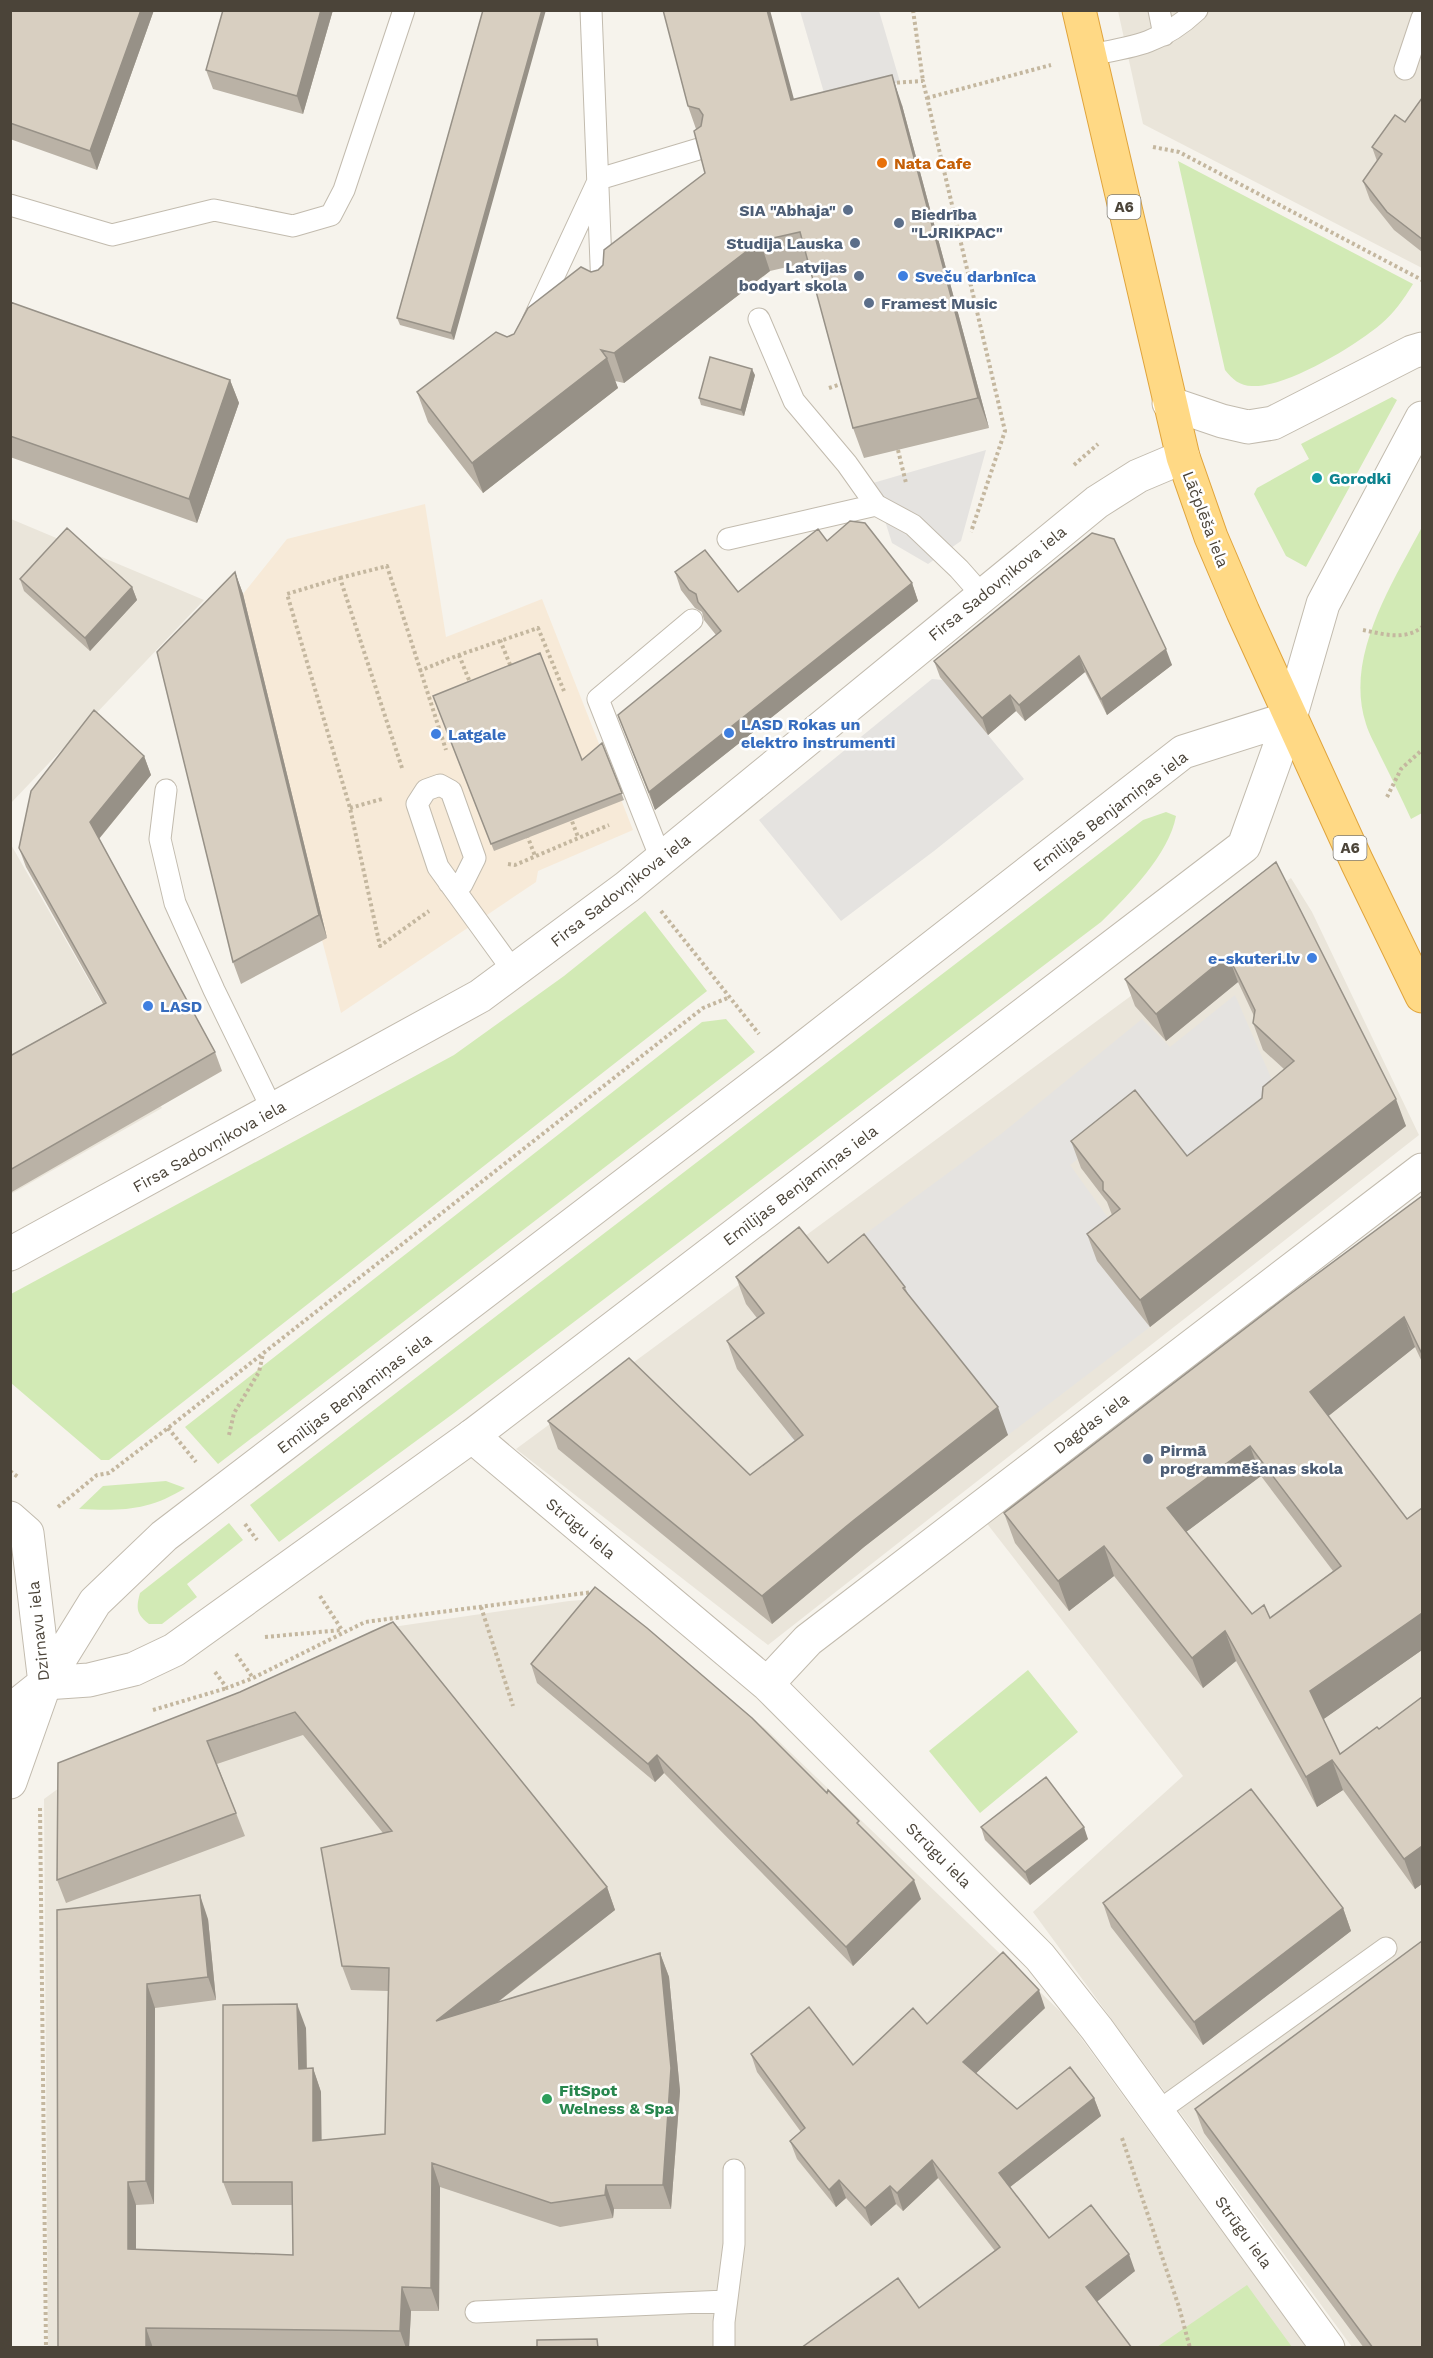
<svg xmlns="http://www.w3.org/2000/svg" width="1433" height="2358" viewBox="0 0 1433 2358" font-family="'Work Sans',sans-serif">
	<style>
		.residential { fill: #eae5da }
		.commercial { fill: #f7ead8 }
		.green { fill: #d2eab5 }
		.parking { fill: #e5e3e0 }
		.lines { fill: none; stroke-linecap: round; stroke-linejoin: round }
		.service-casing { stroke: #c2bbae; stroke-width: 23 }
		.minor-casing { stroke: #c2bbae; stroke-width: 35 }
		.tertiary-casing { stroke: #c2bbae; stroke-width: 35 }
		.trunk-casing { stroke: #e0a43c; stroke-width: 35 }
		.path { stroke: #c4b79f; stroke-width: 4; stroke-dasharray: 3 3; stroke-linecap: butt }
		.service { stroke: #fff; stroke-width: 21 }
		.minor { stroke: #fff; stroke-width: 33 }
		.tertiary { stroke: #fff; stroke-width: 33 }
		.trunk { stroke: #ffd985; stroke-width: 33 }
		.wall { fill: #bab2a6; fill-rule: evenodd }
		.shaded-wall { fill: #979187 }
		.building { fill: #d8cfc1; stroke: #979187; stroke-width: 1.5; fill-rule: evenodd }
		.food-dot { fill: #e8710a; stroke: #fff; stroke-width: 2 }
		.service-dot { fill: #5c6f8a; stroke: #fff; stroke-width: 2 }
		.shop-dot { fill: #3f7fe0; stroke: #fff; stroke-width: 2 }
		.culture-dot { fill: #0f9aa8; stroke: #fff; stroke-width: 2 }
		.leisure-dot { fill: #2e9e5b; stroke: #fff; stroke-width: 2 }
		.labels { text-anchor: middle; stroke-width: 5; stroke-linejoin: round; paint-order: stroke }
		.shield { fill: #fff; stroke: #817c74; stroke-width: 1.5 }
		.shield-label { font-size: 15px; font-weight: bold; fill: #4b4439 }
		.food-label { font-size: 16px; font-weight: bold; fill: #c56008; stroke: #fff; text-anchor: start }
		.service-label { font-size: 16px; font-weight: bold; fill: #4e5e75; stroke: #fff; text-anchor: end }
		.shop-label { font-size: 16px; font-weight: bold; fill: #366cbe; stroke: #fff; text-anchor: start }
		.culture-label { font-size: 16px; font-weight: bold; fill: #0d838f; stroke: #fff; text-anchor: start }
		.street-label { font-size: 16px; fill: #4b4439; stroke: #fff }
		.leisure-label { font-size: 16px; font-weight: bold; fill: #27864d; stroke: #fff; text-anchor: start }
	</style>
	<rect width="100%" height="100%" fill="#f6f3ec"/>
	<path class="residential" d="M1118,11h304v257l-279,-144z
		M11,519l193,81 -193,203z
		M10,843l152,265 -151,86h-1z
		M1291,878l21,34 107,223 -651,510 -252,-196z
		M1422,1215v1132h-70l-319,-435 150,-136 -198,-255z
		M608,1598l159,132 298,286 241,331h-1258l-4,-548 71,-52 131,-49 126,-68 197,-29z"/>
	<path class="commercial" d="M425,504l21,133 96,-38 91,231 -95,41 -2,11 -195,131 -19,-73 -79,-346 44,-55z"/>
	<path class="green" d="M1178,161l235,123c-9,15 -19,29 -32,40 -26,22 -95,64 -129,62 -12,0 -20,-7 -27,-16z
		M1392,397l5,3 -91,167 -20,-11 -32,-62 3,-6 52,-29 -8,-15z
		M1422,527v286l-11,6c-10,-22 -21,-44 -32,-66 -4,-9 -10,-19 -13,-29 -22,-67 26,-140 56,-197z
		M1166,812l10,4c-7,38 -48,80 -75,106l-647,491 -175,129 -29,-37 893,-685z
		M645,911l62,80 -598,469h-8l-90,-77v-89l443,-239 110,-79z
		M726,1019l29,33 -537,412 -33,-37 517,-405z
		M166,1481l19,7c-36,23 -64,23 -106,21l24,-23z
		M229,1523l14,17 -56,44 10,13 -35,27h-13c-13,-10 -13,-16 -9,-31z
		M1028,1670l50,62 -98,81 -51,-62z
		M1247,2285l45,62h-135z"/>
	<path class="parking" d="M800,11h79l21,71 -73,21z
		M986,450l-25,91 -33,23 -36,-21 -19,-60z
		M932,679l11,1 81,99 -90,72 -93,70 -82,-101z
		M1235,995l47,108 -85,71 -53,-65 -74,56 54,75 -27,21 53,66 -142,108 -62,-77 -137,108 -30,-46 78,-180 144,-106 141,-115 28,28z"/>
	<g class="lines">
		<defs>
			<path id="service" d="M591,10l11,279
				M1159,10l5,25
				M1089,55c45,-8 73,-12 108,-45
				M1405,69l17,-51
				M10,205l102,30 102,-25 79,16 38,-11 13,-25 60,-180
				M759,319l35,82 53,63 29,41
				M533,321l66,-142 103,-31
				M728,539l148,-34 37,20 46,44 23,26
				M166,790l-6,49 15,64 39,87 59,121
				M661,859l-63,-160 94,-79
				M449,883l13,1 13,-26 -24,-67 -11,-6 -14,5 -9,14 21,63 76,105
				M1157,2112l229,-164
				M476,2312l250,-11
				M724,2348v-26l10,-78v-74"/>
			<path id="minor" d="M10,1254l470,-258 147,-109 470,-385 41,-26 45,-19
				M472,1436l295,248 273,273 57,72 231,319
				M767,1684l41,-44 614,-470
				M10,1782l35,-99"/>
			<path id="tertiary" d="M1169,403l53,18 26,6 25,-4 139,-71 10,-3
				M10,1518l17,15 18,150
				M45,1683l44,-3 45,-11 40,-19 298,-214 772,-590 46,-128 33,-114 99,-186
				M10,1711l35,-28 50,-81 69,-66 619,-472 400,-312 107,-34"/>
			<path id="trunk" d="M1079,10l104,447 28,80 32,75 114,250 65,134"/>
		</defs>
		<use href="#service" class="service-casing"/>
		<use href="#minor" class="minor-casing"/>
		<use href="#tertiary" class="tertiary-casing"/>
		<use href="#trunk" class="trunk-casing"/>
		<path class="path" d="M913,10l10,71
			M891,83l32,-2 82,350 -34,101
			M927,98l124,-33
			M1153,147l26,5 243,128
			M829,388l15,-5
			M898,450l8,33
			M1074,465l24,-21
			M340,578l47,-12 59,184
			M1363,630c20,4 42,11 59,-3
			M500,640l11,27
			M459,655l12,30
			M419,671l40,-16 79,-27 26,63
			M402,768l-62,-190 -53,16 63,214 30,138 49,-35
			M1387,797l14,-28 21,-19
			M350,808l32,-9
			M570,816l8,21
			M527,835l8,21
			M508,864l7,1 94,-40
			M661,911l98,123
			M168,1428l28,34
			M229,1435l5,-22 25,-41 4,-18
			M10,1471l8,6
			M58,1507l39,-32 12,-2 59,-45 535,-420 27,-11
			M245,1524l12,16
			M320,1596l22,34
			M481,1607l32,99
			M265,1637l77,-7
			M236,1654l17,24
			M215,1672l12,16 26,-10 112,-56 228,-30
			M153,1710l74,-22
			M40,1808l6,540
			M1122,2138l57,169 11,41"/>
		<use href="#service" class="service"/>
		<use href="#minor" class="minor"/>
		<use href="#tertiary" class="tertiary"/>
		<use href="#trunk" class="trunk"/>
	</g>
	<path class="wall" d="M10,10h144l-57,160 -87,-31z
		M223,10h110l-30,104 -90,-25 -7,-19z
		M483,10l-29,330 -54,-15 -3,-7z
		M1422,98v154l-28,-22 -24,-30 -7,-19 14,-20 -5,-14 33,-25z
		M794,99l108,6 87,323 -125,30 -11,-30 -44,-166 -39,9 -146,112 -9,-2 3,7 -135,105 -55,-71 -11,-30 90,-55 7,-3 77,-62 7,-2 107,-97 -9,-44 -8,-23z
		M10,302l220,78 9,23 -42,120 -187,-66z
		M755,375l-11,41 -43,-11 -2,-7z
		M1092,533l80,132 -65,50 -22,-43 -60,49 -9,-10 -28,24 -48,-58 -6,-16z
		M827,541l85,42 6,18 -263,209 -37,-95 98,-80 -12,-15 -2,-8 -7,-4 -14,-18 -6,-18 63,20z
		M235,572l8,22 84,344 -86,46 -8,-22z
		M20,579l112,8 5,13 -47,51 -66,-60z
		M433,696l149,64 20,-17 22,57 -130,51z
		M144,756l7,19 -52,64 116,213 7,19 -212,122v-137l93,-52 -77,-137 -7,-19z
		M1276,862l130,264 -256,201 -53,-66 -10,-27 25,-19 -5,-13 -26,-34 -10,-27 116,15 75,-58 22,-29 -21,-19 -10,-27 1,-7 -16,-34 -72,59 -31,-35 -10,-27z
		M1422,1196v166l-7,-15 -87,69 79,103 15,-11v142l-99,69 17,35 39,-25 43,-32v187l-7,5 -72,-99 -26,17 -81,-146 -33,27 -89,-112 -45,35 -54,-68 -11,-30zM1261,1476l72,95 -63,47 -18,-4 -66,-82z
		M828,1263l77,24 3,7 100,141 -144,112 -92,77 -214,-175 -10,-28 202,54 45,-34 -58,-72 -10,-28 30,-23 -11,-14 -10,-27z
		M393,1622l214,265 8,23 -117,92 162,-49 9,24 11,114 -9,118h-57l-1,9 -53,9 -120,-40 -1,124h-28l-2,37h-351l-1,-438 151,9 8,81 -61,8 -1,196 -18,1v44l157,6 -1,-50h-60l-9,-23 83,-154 1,40h6l8,24v48l64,-6 3,-143 -37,-1 -9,-24 41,-133 -80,-98 -86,29 28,72 -179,67 -9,-23 183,-188z
		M531,1664l330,163 60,72 -68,67 -189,-193 -9,9 -118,-99z
		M981,1827l107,12 -58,46 -45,-45z
		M1103,1903l240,5 8,23 -148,114 -92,-118z
		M1045,2008l-69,65 41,36 77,-11 7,18 -91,71 39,51 86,33 -38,30 -178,7 76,-57 -57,-73 -35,33 -7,-7 -25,22 -25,-28 -10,9 -39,-48 -7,-18 11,-9 -44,-60 -6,-18 102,11 74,-41z
		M1195,2109l227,239h-58l-160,-215z"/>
	<path class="shaded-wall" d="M141,10h13l-57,160 -7,-19z
		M321,10h12l-30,104 -6,-18z
		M542,10h4l-92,330 -3,-7z
		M767,10h3l32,119 -11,-29z
		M892,75l10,30 87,323 -11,-30z
		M760,241l10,30 -146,112 -10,-30z
		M607,358l11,30 -135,105 -11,-30z
		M752,369l3,6 -11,41 -3,-6z
		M230,380l9,23 -42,120 -8,-24z
		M235,572l8,22 84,344 -8,-23z
		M912,583l6,18 -263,209 -6,-18z
		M132,587l5,13 -47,51 -5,-13z
		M1166,649l6,16 -65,50 -6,-16z
		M1079,656l6,16 -60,49 -6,-16z
		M1010,695l6,16 -28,24 -6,-17z
		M144,756l7,19 -54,66 -7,-19z
		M1228,955l10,27 -72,59 -10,-27z
		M1396,1099l10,27 -256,201 -10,-27z
		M1404,1317l11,30 -94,75 -11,-30z
		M998,1407l10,28 -144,112 -92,77 -10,-28 92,-76z
		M1250,1446l11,30 -83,62 -11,-30z
		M1104,1546l10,30 -45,35 -11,-30z
		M1422,1613v37l-101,71 -11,-30z
		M1225,1631l11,30 -33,27 -11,-30z
		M657,1755l7,18 -9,9 -7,-18z
		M1332,1760l11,30 -26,17 -11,-30z
		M1084,1827l4,12 -58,46 -5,-13z
		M1422,1846v38l-7,5 -11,-30z
		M914,1880l7,19 -68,67 -7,-19z
		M607,1887l8,23 -171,134 -8,-23z
		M200,1895l8,24 8,81 -8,-23z
		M1343,1908l8,23 -148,114 -9,-23z
		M660,1953l9,24 11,114 -9,118 -8,-24z
		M147,1984l8,24 -1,196 -8,-23z
		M1039,1990l6,18 -75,71 -7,-17z
		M297,2004l9,24 1,64 -8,-23z
		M313,2068l8,24 1,72 -9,-23z
		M1094,2098l7,18 -96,75 -6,-18z
		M932,2160l6,18 -35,33 -6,-18z
		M432,2163l8,24 -1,124 -8,-23z
		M839,2180l7,18 -10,9 -7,-17z
		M128,2182l8,23v68l-8,-24z
		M606,2185l8,24 -1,9 -8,-23z
		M890,2186l6,18 -25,22 -6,-18z
		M1129,2254l6,17 -42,34 -7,-18z
		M402,2287l9,24 -2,37h-3l-6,-17z
		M146,2328l7,20h-7z"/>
	<path class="building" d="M10,10h131l-51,141 -80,-28z
		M223,10h98l-24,86 -91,-26z
		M483,10h59l-91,323 -54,-15z
		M663,10h104l24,90 101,-25 86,323 -125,30 -53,-196 -40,9 -146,112 -13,-3 6,8 -135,105 -55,-71 79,-60 11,5 7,-3 14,-26 53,-41 10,5 7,-2 5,-5 1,-15 101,-77 -11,-42 7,-5 2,-11 -4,-6 -11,-3z
		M1422,98v141l-35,-27 -24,-31 19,-27 -10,-7 23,-32 10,7z
		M10,302l220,78 -41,119 -179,-63z
		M710,357l42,12 -11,41 -42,-12z
		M850,521l15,2 47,60 -263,209 -31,-77 103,-84 -23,-29 -2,-8 -7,-4 -14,-18 30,-22 33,42 80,-63 9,12z
		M67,528l65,59 -47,51 -65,-59z
		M1092,533l22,6 52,110 -65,50 -22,-43 -60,49 -9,-10 -28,23 -48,-57z
		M235,572l84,343 -86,47 -76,-310z
		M540,653l42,107 20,-17 20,50 -131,51 -58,-148z
		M94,710l50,46 -54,66 125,230 -205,118v-114l96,-53 -87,-155 12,-57z
		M1276,862l120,237 -256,201 -53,-66 33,-25 -17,-19v-8l-32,-41 64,-51 52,66 75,-58 1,-11 31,-26 -41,-38 2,-13 -27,-55 -72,59 -31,-35z
		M1422,1196v158l-18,-37 -94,75 97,127 15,-11v105l-112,78 30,63 37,-27 2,2 43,-32v149l-18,13 -72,-99 -26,17 -81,-146 -33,27 -88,-112 -46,35 -54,-68 282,-216zM1250,1446l91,120 -71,52 -6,-13 -12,9 -85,-106z
		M799,1227l29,36 36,-29 41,53 -2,1 95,119 -144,113 -92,76 -214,-175 81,-63 121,117 53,-40 -76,-94 37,-28 -28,-36z
		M595,1587l52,41 105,90 75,75 1,-3 31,31 -2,2 57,57 -68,67 -189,-192 -9,9 -117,-100z
		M393,1622l214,265 -171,134 224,-68 11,115 -8,117h-57l-1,10 -54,8 -119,-40 -1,125 -29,-1 -2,44 -254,-3v20h-88l-1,-438 143,-15 8,82 -61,7 -1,197 -18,1v67l165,6 -1,-73h-69v-177l74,-1 2,65 14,-1v73l72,-7 4,-166 -47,-2 -21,-118 71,-17 -97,-119 -88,29 29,72 -179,67 1,-117 182,-71z
		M1046,1777l38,50 -59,45 -44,-45z
		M1251,1789l92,119 -149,114 -91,-119z
		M1422,1941v407h-49l-178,-239z
		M1003,1952l36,38 -76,72 54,47 53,-42 24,31 -95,75 50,65 42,-33 38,49 -43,33 46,61h-331l97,-70 21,30 81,-61 -68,-87 -35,33 -7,-7 -25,22 -26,-28 -10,10 -39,-49 15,-13 -54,-74 58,-47 44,58 60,-57 14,16z
		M597,2339l1,9h-61v-8z"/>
	<circle class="food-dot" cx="882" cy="163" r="6"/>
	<g class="service-dot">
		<circle cx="848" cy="210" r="6"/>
		<circle cx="899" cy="223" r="6"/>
		<circle cx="855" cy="243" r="6"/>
		<circle cx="859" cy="276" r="6"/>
		<circle cx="869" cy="303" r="6"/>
		<circle cx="1148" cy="1459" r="6"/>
	</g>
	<g class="shop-dot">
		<circle cx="903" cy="276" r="6"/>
		<circle cx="729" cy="733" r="6"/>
		<circle cx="436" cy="734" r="6"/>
		<circle cx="1312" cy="958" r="6"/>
		<circle cx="148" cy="1006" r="6"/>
	</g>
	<circle class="culture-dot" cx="1317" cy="478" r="6"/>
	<circle class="leisure-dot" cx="547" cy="2099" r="6"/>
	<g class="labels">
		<g class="shield">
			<rect x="1107.5" y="195" width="33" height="24" rx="4.5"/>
			<rect x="1333.5" y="836" width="33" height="24" rx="4.5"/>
		</g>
		<g class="shield-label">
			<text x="1124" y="212">A6</text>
			<text x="1350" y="853">A6</text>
		</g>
		<g class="food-label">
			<text x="894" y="169">Nata Cafe</text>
		</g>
		<g class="service-label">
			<text x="836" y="216">SIA "Abhaja"</text>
			<text x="911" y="220" text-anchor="start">Biedrība<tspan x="911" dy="18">"LJRIKPAC"</tspan></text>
			<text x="843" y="249">Studija Lauska</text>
			<text x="847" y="273">Latvijas<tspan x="847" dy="18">bodyart skola</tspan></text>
			<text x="881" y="309" text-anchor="start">Framest Music</text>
			<text x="1160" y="1456" text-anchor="start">Pirmā<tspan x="1160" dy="18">programmēšanas skola</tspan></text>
		</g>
		<g class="shop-label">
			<text x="915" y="282">Sveču darbnīca</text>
			<text x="741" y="730">LASD Rokas un<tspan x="741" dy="18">elektro instrumenti</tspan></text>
			<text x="448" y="740">Latgale</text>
			<text x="1300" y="964" text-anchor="end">e-skuteri.lv</text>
			<text x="160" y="1012">LASD</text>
		</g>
		<g class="culture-label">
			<text x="1329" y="484">Gorodki</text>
		</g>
		<g class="street-label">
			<text transform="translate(1206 519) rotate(69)" y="6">Lāčplēša iela</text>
			<text transform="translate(997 583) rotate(-39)" y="6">Firsa Sadovņikova iela</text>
			<text transform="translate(1110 811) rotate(-37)" y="6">Emīlijas Benjamiņas iela</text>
			<text transform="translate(620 890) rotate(-38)" y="6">Firsa Sadovņikova iela</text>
			<text transform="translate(209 1146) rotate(-29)" y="6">Firsa Sadovņikova iela</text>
			<text transform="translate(800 1185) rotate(-37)" y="6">Emīlijas Benjamiņas iela</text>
			<text transform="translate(354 1393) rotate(-37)" y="6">Emīlijas Benjamiņas iela</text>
			<text transform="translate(1091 1423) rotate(-37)" y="6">Dagdas iela</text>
			<text transform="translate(581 1528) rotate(40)" y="6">Strūgu iela</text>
			<text transform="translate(38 1631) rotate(-96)" y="6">Dzirnavu iela</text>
			<text transform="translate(939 1855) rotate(45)" y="6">Strūgu iela</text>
			<text transform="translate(1244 2232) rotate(54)" y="6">Strūgu iela</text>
		</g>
		<g class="leisure-label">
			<text x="559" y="2096">FitSpot<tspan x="559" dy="18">Welness &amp; Spa</tspan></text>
		</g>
	</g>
	<rect width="1433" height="2358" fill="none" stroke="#4b4439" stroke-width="24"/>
</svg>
